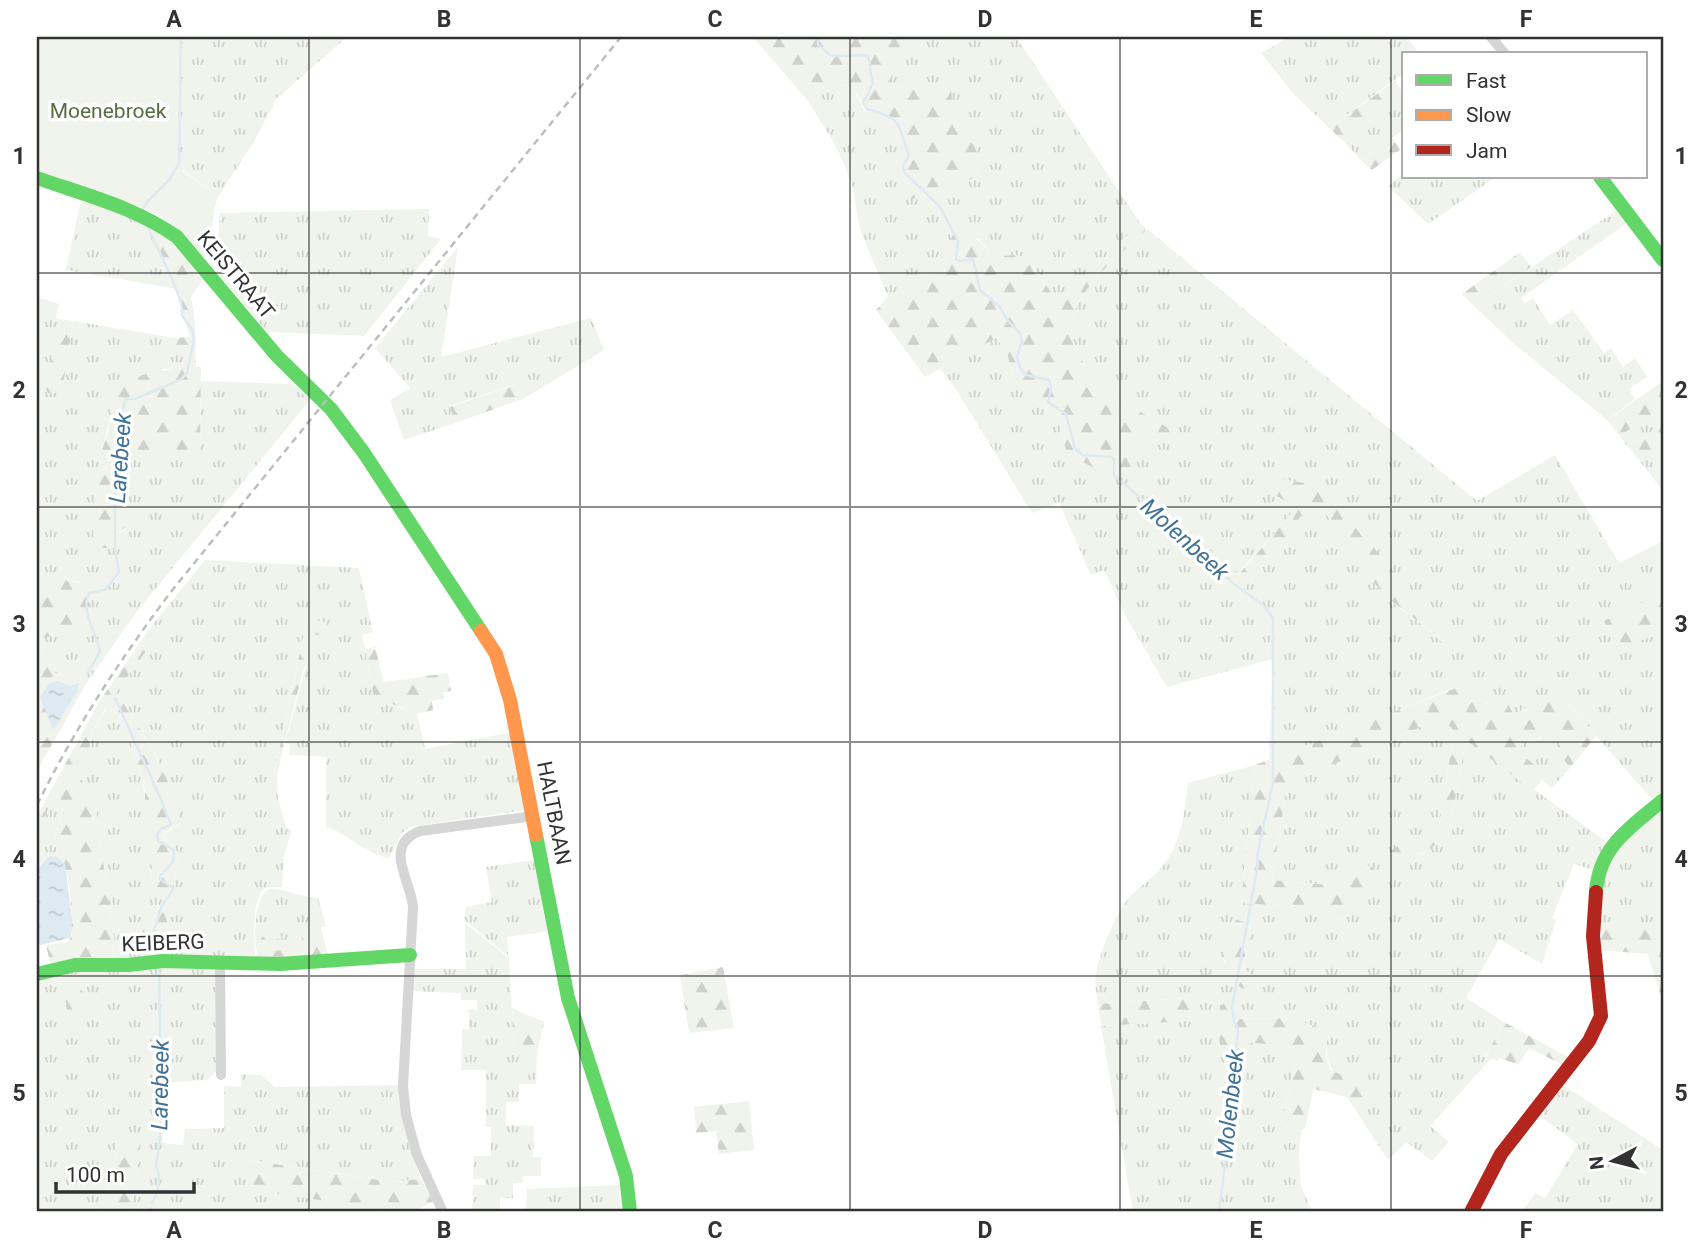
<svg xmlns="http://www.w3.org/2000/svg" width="1700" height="1249" viewBox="0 0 1700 1249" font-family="Roboto,sans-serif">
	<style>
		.grass { fill: url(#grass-tufts); fill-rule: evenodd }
		.forest { fill: url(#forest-firs) }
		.green { fill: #f1f4ed }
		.water { fill: url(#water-ripples) }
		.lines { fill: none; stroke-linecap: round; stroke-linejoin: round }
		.stream { stroke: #ddeaf2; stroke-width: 2.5 }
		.street { stroke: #d6d6d6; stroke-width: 10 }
		.fast { stroke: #63d668; stroke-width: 14 }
		.slow { stroke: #ff974d; stroke-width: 14 }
		.jam { stroke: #b3261e; stroke-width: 14 }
		.rail { stroke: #bebebe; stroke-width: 2.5; stroke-dasharray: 7 5; stroke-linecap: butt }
		.grid { fill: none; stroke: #323232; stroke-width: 2; stroke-opacity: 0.55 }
		.labels { text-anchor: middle; stroke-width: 7; stroke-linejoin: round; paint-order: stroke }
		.park-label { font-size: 21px; fill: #546f3f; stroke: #fff }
		.street-label { font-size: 21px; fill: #323232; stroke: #fff }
		.water-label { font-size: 23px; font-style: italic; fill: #3f7296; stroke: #fff }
		.neatline { fill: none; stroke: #323232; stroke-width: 2.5 }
		.grid-label { font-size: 23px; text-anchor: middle; font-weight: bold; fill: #323232 }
	</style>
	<defs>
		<pattern id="grass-tufts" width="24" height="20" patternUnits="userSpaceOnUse" patternTransform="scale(1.75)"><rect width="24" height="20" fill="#f1f4ed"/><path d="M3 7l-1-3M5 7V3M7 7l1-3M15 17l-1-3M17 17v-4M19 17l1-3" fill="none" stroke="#cfd2cc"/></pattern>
		<pattern id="forest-firs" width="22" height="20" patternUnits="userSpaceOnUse" patternTransform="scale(1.75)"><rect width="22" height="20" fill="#f1f4ed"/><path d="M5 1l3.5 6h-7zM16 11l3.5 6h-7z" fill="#cfd2cc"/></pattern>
		<pattern id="water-ripples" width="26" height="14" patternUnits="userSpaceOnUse" patternTransform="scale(1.75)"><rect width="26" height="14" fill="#ddeaf2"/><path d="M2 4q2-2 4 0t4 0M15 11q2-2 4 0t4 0" fill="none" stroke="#bec9d0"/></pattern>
	</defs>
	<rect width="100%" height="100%" fill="#fff"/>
	<path class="grass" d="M90,37h257l-70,61 -24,45 -35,54 -36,-28 -16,8 45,73 -2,5 -5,2 -36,-37 -23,-11 -108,-161z
		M925,37h91l124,186 -82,80 -31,-46 -14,-2 -19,3 -16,-20 -31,6 -3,32 -56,21 -28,-67 -7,-42 -8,-22 -12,-25 -25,-40 18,-17 26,2 12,24 38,11 4,78c28,-4 48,-5 71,-24l2,-9 -3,-20c-24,-19 -22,-29 -25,-57 -16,-12 -37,-4 -55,-1l-4,-7 2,-23z
		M1289,37h118l12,16 -15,1v19l-75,55 -37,-36 -31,-39z
		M1404,92v37l-42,32 -18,-19z
		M1404,174v3h92l-68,47 -40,-38z
		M83,202h5l60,22 24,64 -106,-18 14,-65z
		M429,209l-1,27 13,3 -77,97 -97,-4 -47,-56 -4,-7 4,-56z
		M1617,210l10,13 -106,75 3,5 9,-5 17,27 23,-15 31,43 7,-5 12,19 12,-9 12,19 -18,12 6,10 -28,21 -95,-78 -38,-36z
		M1147,229l330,272 78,-46 64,108 44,-22v31l-6,6 6,55v158l-9,8 -5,-3 -93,-106 -42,25 -61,-27 -184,74 4,-103 -106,28 -42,-72 -21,-45 -13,5 -32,-72 -27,10 -78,-127 -14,-17 56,-32 11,14 5,26 47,47 8,30 73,-22 19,10 17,-10c-47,-26 -140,-76 -90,-141 17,-23 41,-42 61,-62zM1275,497l54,2 54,59 35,46 29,23 -1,20c-16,-20 -39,-31 -58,-49 -25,-24 -42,-54 -61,-83h-26l-61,79 -2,-20 54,-61 -6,-11z
		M458,247l-17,110 150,-39 13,32 -81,49 -6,-15 -67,22 5,17 -51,17 -14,-40 20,-12 -35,-40z
		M37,297l22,7 -3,14 3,1 3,73 11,-71 102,17 -3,3 13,7v21h-22l-52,47 -11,40 -6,42v50l32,-19 -8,-40 7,-12 -8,-10v-12l83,2 1,-76 91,3 18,16 -175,214 -49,70 -31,-11 -11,-15 -7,-19c21,-7 40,-6 53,-28l-11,-29 -25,-3 -10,3 -2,10h-5z
		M1663,406v15l-14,13 -22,12 -7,-10z
		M1663,444v47l-24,-31z
		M205,560l154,8 14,65 -11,1 12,64 43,16 8,35 87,-17 13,78 -116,17c-14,11 -11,21 -21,31 -20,-3 -41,-25 -62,-31v-70l-37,-2 1,-10 -5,-2c9,-35 23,-74 26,-109l17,2 2,-8 -24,-4 -32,149h3l1,26 8,28 6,3 -8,25 -2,32 -17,1c-15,13 -10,53 -10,72l-142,4 1,-26 -19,-133 -20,-38c3,-11 6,-17 15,-24l2,-10 15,-25 10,5 7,10 17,53 12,67 -2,39 13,10 1,6 -14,24 -17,11 1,12 28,-3 8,-10 -8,-22 12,-30 3,-27 -15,-18 18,-12c-10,-49 -38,-91 -65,-131l43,-58 -9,-6z
		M1442,718l12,13 -15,96 -58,30 7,13 19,-12 15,-4 28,-27 16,-87 142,103 -14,27 -20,-6 -22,54 4,2 -14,44 -43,-25 -33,59 38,24 -19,34 4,5 -59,65 19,16 -17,19 -26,-19 -18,18 -32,-49 13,-8c-32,-27 -45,-27 -42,-72l-36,-13 -51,1 -20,-14 2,51 26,-14 41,5 7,17 -15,62 8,4 12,1 -2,23 2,32 11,26h-179l-32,-186 85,-5v-23l-88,6c-1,-9 -4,-19 -2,-27 2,-21 19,-63 33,-79 13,-15 27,-20 38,-38 15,-22 18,-51 21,-77l67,-18 -14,138 69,5 26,11 8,-1 36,-40 -9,-13 -31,18 -10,2 -58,-5 15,-96zM1234,920l17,4 -8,45 -19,-7z
		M1559,726l2,30 9,12 -18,20 -10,-8 4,-5 -27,-22 1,-6 4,-5 16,-3 7,-8z
		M54,803l9,6 -8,26 2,22 -7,-1 -8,6 -5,11c0,-21 -6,-58 17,-70z
		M1663,804v134l-64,-14 -1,-17 10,-50z
		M535,860l14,71 -42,6 1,19 -44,-36 2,-13 26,-5 -6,-35z
		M269,889c18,0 32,8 49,9l8,28 -25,5 3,16 -31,4 -5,-3 2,-7 -4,-11 -10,20c-2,-15 -1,-54 13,-61z
		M465,923l44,35 5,93 23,3 -1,30h-17v18h-13v23l28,1 -1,31h8v19h-18l-1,7h-9v15h-13v14h-28l1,-27h12v-6h-12l1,-23h17v-29h-5v-57h-25l1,-41h7v-19h8v-10h-16v-7l-49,-2 2,-22h52z
		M215,966l3,104 -11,10 -41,3 -4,60 21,2 2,-16 39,-1v-42l17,1v-13l20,1 14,12 124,-2 8,53 14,41 -30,3 -141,-22 -4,28 154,24h-271l4,-7 8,-64 -24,2 -4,34 -13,35h-63v-236l27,-7z
		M1563,1085l100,65v62h-141l13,-19 10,5 33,-54 -37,-27z
		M619,1185l2,27h-95l1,-23z"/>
	<path class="forest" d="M753,37h172l-31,21 -2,23 5,7c18,-3 38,-11 54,0 3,28 2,40 25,58l3,20 -2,9c-23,19 -43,20 -72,25l-3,-79 -28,-1c-10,-11 -13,-23 -23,-34l-25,-2 -18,17z
		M1395,81l8,12 -59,49 -15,-14z
		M1392,138l9,11 -29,21 -10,-9z
		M1140,223l7,6c-20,20 -45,39 -61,62 -50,65 43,115 90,141l-1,11 -16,-1 -19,-10 -8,33 -9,11 -19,-3 -37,-19 -8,-30 -47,-47 -5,-26 -11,-13 -71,39 -49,-67 12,-13 56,-21 3,-32 10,-14c18,3 25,15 37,27l19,-2 14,2 31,46z
		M148,224c18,11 42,39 54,56l-11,17c6,24 4,46 5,70h5l-1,91 -83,-3 1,12 7,3c0,12 -8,15 -6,30l13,6 3,15 -17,12v15h-25l1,-50 6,-42 9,-27 2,-32c24,-25 42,-26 74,-29v-19l-11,-3 -2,-5 3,-3 15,-1 -14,-49h-4z
		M1520,252l11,15 -57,39 -12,-12z
		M59,319l14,2 -11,72h-14l-3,-6z
		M1663,381v25l-43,30 -13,-16z
		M518,384l5,15 -68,24 -5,-16z
		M1663,421v23l-24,16 -12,-14 22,-12z
		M1274,478l31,5 24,16 54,59 35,46 29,23 9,13 -1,12 -9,-5 -9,-11 -48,-37 -28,-30 -34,-54 -26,1 -61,78 -24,-21 10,-12 13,13 53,-61 -6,-11 -17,-11z
		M1663,572v61l-48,16 -11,-28 53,-26v-17z
		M54,579c8,1 20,1 27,5 19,11 9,36 -7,45 -11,7 -24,7 -37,10v-47h5l1,-10z
		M309,619l16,3 5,6 -2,9 -17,-3 -2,21 -6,16 -26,102 -3,1 32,-150z
		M150,628l9,6 -43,58c27,41 55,82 65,131l-10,5 -8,7 15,18 -3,27 -12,30 8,22 -15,17 -21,-4 -1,-11 4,-5 13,-7 14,-24 -2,-6 -12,-10 2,-39 -8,-25v-27l-4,-15 -17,-53 -7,-10 -11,-5 -14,25 -4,16 -6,1 -7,17 20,38 19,133 -1,26 -62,3 -5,-22 22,-3 4,-7c-1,-22 1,-63 -15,-78l-2,-22 8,-26 -9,-6 -4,2 -13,26v-15l62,-114z
		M37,639l7,19 11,15 31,11 -49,87z
		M375,647l9,35 64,-9 3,18 -8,1 1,7 -12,2 1,9 -16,4 -25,-10 -14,-1 -4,-5 -9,-49z
		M1474,681l12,23 16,-10 12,21 42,-25 40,46 -26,32 -9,-12 -3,-30c-7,3 -10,6 -16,10 -9,7 -21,1 -23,17l28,21 -14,17 -67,-51 -16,87c-13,25 -40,30 -62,43l-7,-13 20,-13 38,-17 15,-96 -12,-13 -155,66 -15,96 58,5 10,-2 31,-18 10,14 -37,39 -8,1 -26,-11 -69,-5 14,-138z
		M1234,919l17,5 -8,44 9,7 -2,11 -7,3c-28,-17 -17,-44 -9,-70z
		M277,924l5,14 -12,3 -2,6 5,4 30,-4 -2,-16 20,-4 8,32 -73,1c0,-12 6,-24 13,-35z
		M1599,924l38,1 26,13v56h-3l-12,-40 -50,-4z
		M723,967l11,61 -45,5 -9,-58z
		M70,984h8l12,21 -9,11 -5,2 -4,-2 -7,-16 -1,-11z
		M1187,998l4,11 -4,12 -86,5 -3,-22z
		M1238,1000l2,19 51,-1 37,13 -2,22 4,17 54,22 -3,14 -12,-3 -13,8 -9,-14 -34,-8 -7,37 -5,5 -12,-1 -8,-4 15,-62 -7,-17 -40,-5 -5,22 -10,5c-19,-11 -15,-44 -14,-64z
		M512,1008l32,14 -7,32 -23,-2z
		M1504,1022l68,37 -28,36 -2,-3 21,-27 -34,-17 -11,17 -18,-7 -3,3 -5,-3 -3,3 -4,-4z
		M749,1101l5,49 -35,4 -3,-23 -20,2 -2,-26z
		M130,1133l5,1 6,7 -8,64 -4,7h-29l13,-35 4,-34 6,-9z
		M249,1160l142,22 30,-3 12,23 -22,10h-11l-154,-23z"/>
	<path class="green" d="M37,37h145l-4,117 9,7 -5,9 36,27 -4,13 -5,45 -5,2 -36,-37 -23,-11 -108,-37z"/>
	<path class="water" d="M57,681l13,5 9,-3 -2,9 -24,38 -13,-33 9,-13z
		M50,856l7,1 8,7 8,62 -3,12 -30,7 -3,-1v-71l6,-11z"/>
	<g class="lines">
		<path class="stream" d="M818,37v8l12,10 6,1 31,-1c5,9 2,18 6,28l-10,20 4,6c36,9 30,14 42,47l-6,10 2,7 35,34 18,34 -2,18 4,2 13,-2 7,31 19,16 9,15 12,12 2,8 -5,16 3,11 6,7 23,5 2,8 -3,14 18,12 9,34 7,7 29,2 3,2v16l63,54 57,55 29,21 10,13v164l-16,75 1,7 -26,143 2,14 4,7 -7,86 -12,98
			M143,209l4,-7 23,-23 9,-16 2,-126
			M87,674l13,-22c-3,-19 -20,-40 -11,-59l16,-3 14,-18 -4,-23v-91l4,-1c10,-18 -2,-41 7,-58h9l31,-13 14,-6 7,-7 7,-34 -2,-9 -10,-15c4,-14 -27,-70 -34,-88
			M115,698l48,106c1,8 7,14 8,21l-10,4 -4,5 1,7 16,9 -1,12 -13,14v3l13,9c-2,8 -9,12 -12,20 -2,3 -2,7 -3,11 -3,9 -7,11 1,20l-1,19
			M152,1203c6,-10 10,-26 4,-36l7,-54v-26l-3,-53 -1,-67
			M150,1212l1,-3"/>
		<path class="street" d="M1491,37l14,17
			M220,963l1,112
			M443,1212l-26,-57 -11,-40 -3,-29 10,-179c-2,-27 -31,-61 7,-76l114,-15"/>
		<path class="fast" d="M1600,177l63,83
			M37,178c48,17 98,29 140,59l100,119 54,53 33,44 117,178
			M536,835l32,163 58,178 4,36
			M1596,892c3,-46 35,-65 67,-92
			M37,974l38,-9h53l35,-4 117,3 130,-9"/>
		<path class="slow" d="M481,631l15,23 14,46 26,135"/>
		<path class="jam" d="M1471,1212l30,-58 88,-113 12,-25 -8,-80 3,-44"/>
		<path class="rail" d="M37,805c38,-77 85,-149 137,-217l447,-551"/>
	</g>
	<path class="grid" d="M309,37v1175M580,37v1175M850,37v1175M1120,37v1175M1391,37v1175M37,273h1626M37,507h1626M37,742h1626M37,976h1626"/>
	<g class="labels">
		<g class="park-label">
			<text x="108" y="118">Moenebroek</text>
		</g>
		<g class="street-label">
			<text transform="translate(236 275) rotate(50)" y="7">KEISTRAAT</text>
			<text transform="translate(554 813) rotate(79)" y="7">HALTBAAN</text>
			<text transform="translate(163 943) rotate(-2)" y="7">KEIBERG</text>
		</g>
		<g class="water-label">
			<text transform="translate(120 458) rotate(-86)" y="8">Larebeek</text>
			<text transform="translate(1185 539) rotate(42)" y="8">Molenbeek</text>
			<text transform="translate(160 1085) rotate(-89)" y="8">Larebeek</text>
			<text transform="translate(1230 1104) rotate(-84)" y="8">Molenbeek</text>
		</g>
	</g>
	<rect width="1700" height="1249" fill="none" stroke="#ffffff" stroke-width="77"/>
	<rect x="1402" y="52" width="245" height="126" fill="#ffffff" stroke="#adadad" stroke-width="2"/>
	<rect x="1416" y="75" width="35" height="10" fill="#63d668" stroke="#adadad" stroke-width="2"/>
	<text x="1466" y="88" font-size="21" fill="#323232">Fast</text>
	<rect x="1416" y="110" width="35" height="10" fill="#ff974d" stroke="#adadad" stroke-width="2"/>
	<text x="1466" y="122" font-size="21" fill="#323232">Slow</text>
	<rect x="1416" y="145" width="35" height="10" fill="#b3261e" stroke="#adadad" stroke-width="2"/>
	<text x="1466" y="158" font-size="21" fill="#323232">Jam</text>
	<g transform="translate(1613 1161) rotate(263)" stroke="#ffffff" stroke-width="5" paint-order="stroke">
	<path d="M0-5L12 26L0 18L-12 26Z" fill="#323232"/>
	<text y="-10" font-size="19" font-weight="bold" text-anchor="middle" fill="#323232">N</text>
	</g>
	<path d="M56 1182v10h138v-10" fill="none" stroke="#323232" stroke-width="3.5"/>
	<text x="66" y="1182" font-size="21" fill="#323232" stroke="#ffffff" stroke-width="5" paint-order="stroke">100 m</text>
	<rect x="38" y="38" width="1624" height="1172" class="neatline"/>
	<g class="grid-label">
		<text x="174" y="27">A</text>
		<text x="444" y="27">B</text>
		<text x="715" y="27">C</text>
		<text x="985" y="27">D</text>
		<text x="1256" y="27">E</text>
		<text x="1526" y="27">F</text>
		<text x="19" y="164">1</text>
		<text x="1681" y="164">1</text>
		<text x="19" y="398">2</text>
		<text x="1681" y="398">2</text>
		<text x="19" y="632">3</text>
		<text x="1681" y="632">3</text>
		<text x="19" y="867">4</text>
		<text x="1681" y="867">4</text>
		<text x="19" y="1101">5</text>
		<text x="1681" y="1101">5</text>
		<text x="174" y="1238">A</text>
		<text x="444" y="1238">B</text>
		<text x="715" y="1238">C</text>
		<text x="985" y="1238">D</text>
		<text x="1256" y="1238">E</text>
		<text x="1526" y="1238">F</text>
	</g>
</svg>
